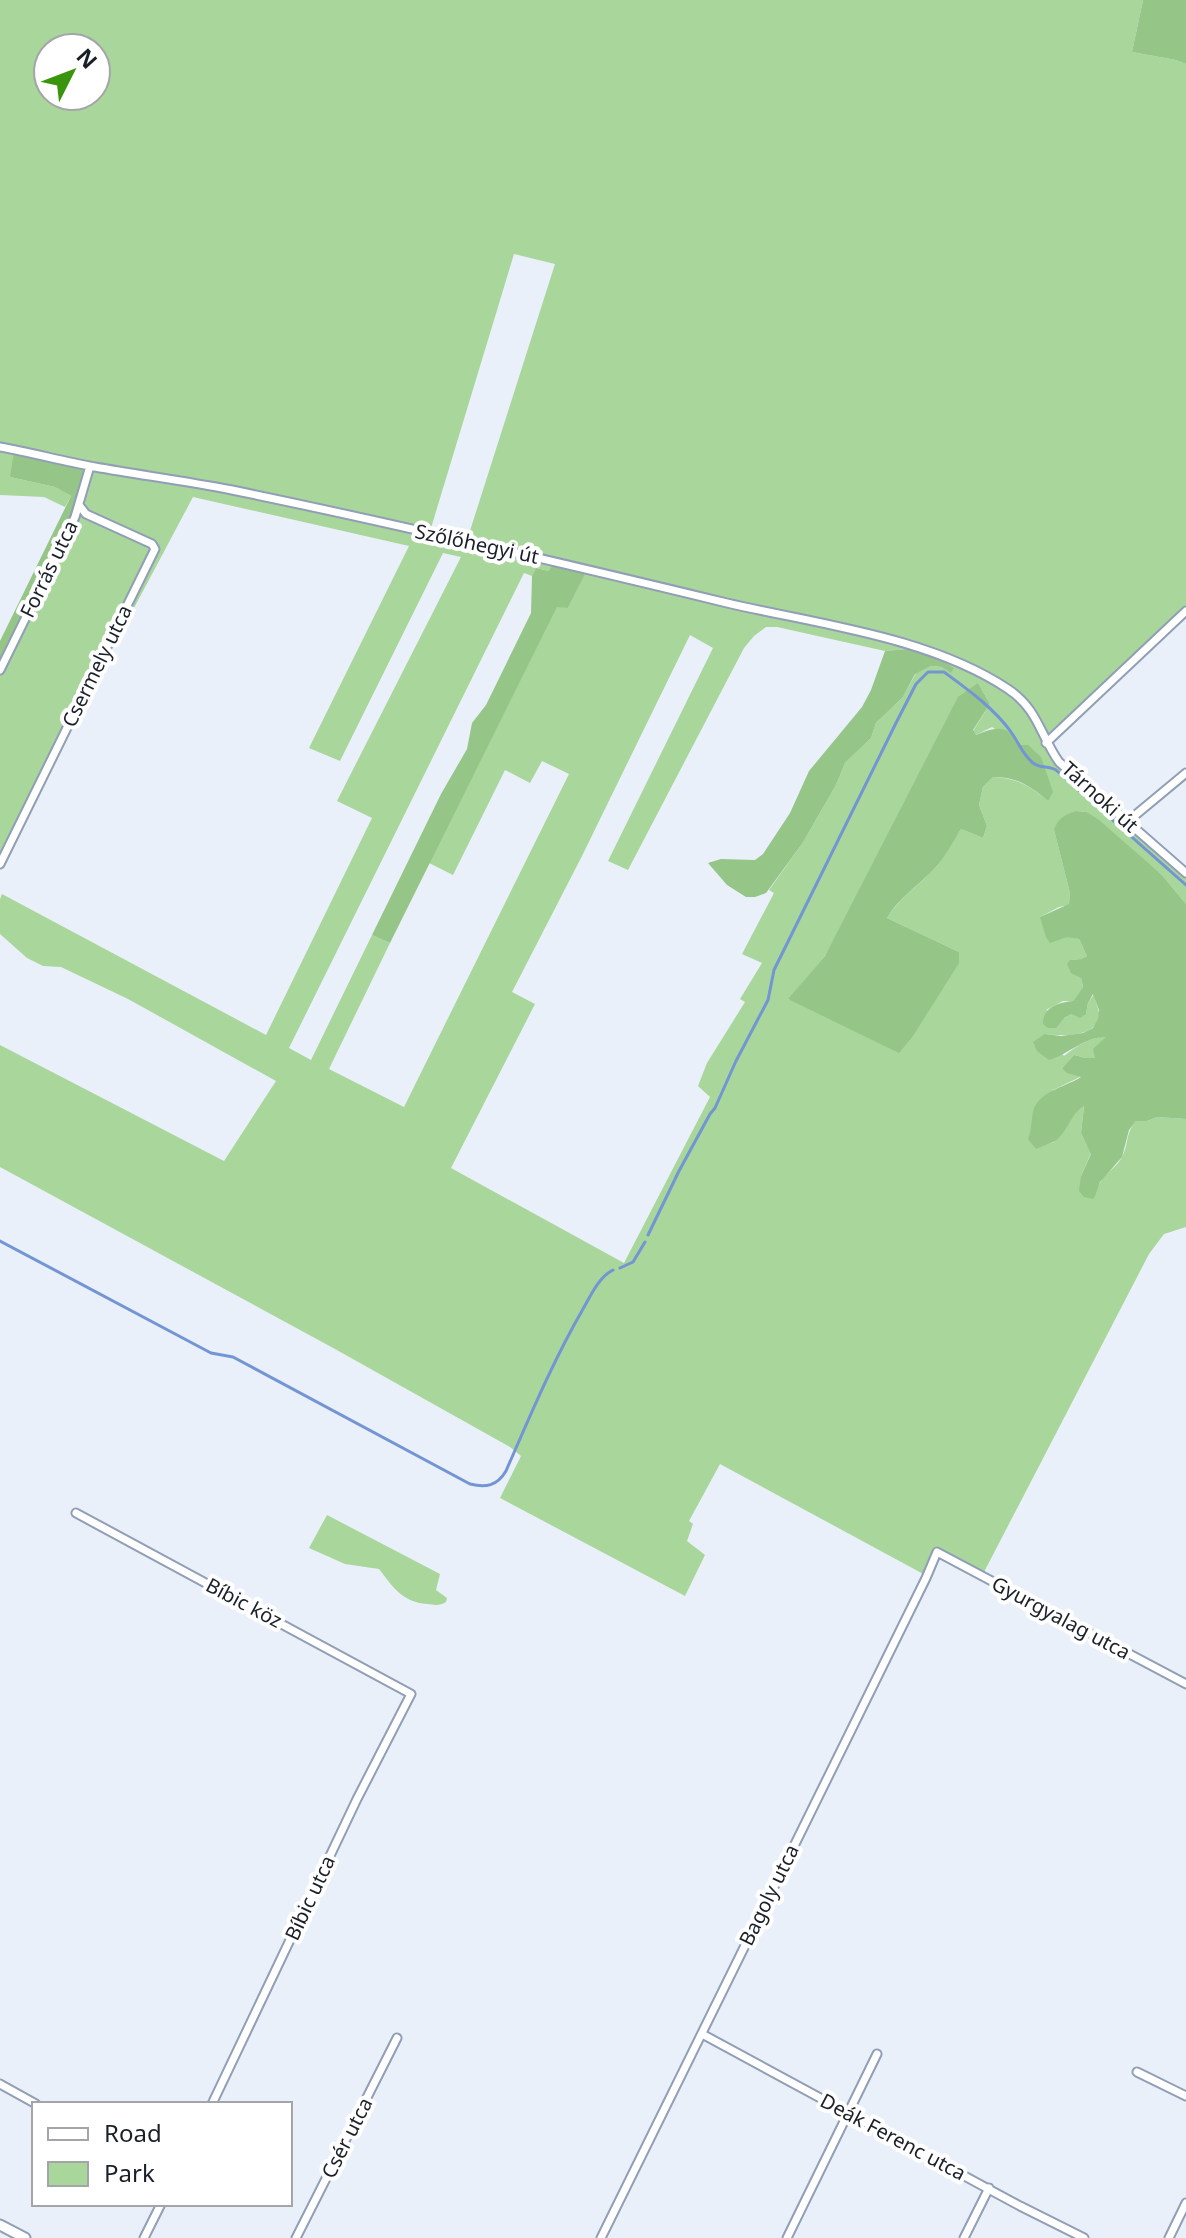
<svg xmlns="http://www.w3.org/2000/svg" width="1186" height="2238" viewBox="0 0 1186 2238" font-family="'Noto Sans',sans-serif">
	<style>
		.green { fill: #a8d69b; fill-rule: evenodd }
		.forest { fill: #95c587 }
		.lines { fill: none; stroke-linecap: round; stroke-linejoin: round }
		.stream { stroke: #7395d3; stroke-width: 3 }
		.street-casing { stroke: #909eb6; stroke-width: 11 }
		.secondary-casing { stroke: #909eb6; stroke-width: 13 }
		.street { stroke: #fff; stroke-width: 7 }
		.secondary { stroke: #fff; stroke-width: 9 }
		.labels { text-anchor: middle; stroke-width: 8; stroke-linejoin: round; paint-order: stroke }
		.street-label { font-size: 20px; fill: #1a1f28; stroke: #fff }
	</style>
	<rect width="100%" height="100%" fill="#eaf0fa"/>
	<path class="green" d="M0,0h1143l-11,52 44,8 10,4v546l-143,128 12,19 131,118v29l-24,-29 -75,-63 -11,-1 -22,19 16,63 -1,12 -10,2 -19,10 21,22 6,-3 12,3 8,17 -6,3 -11,1 11,18 2,9 -10,14h-10l-17,9 18,8 8,-4h14l2,-11 6,-9c1,6 4,13 5,19 1,25 -38,23 -54,21l19,22c14,-11 25,-18 43,-20l-12,22h-9l-12,-3 -12,13 20,8 -29,14 -20,28 3,30 18,-6 22,-32 8,-5 -3,28 10,20 -10,23 15,18c6,-23 17,-21 26,-37 7,-13 3,-23 14,-36h11l10,-4 29,2v108l-22,7 -15,20 -166,320 -44,-19 -12,21 -207,-112 -31,57 4,3 -6,17 18,14 -20,41 -185,-98 21,-42 -11,-9 -175,-98 -335,-182v-122l224,116 52,-80 -148,-82 -67,-32 -18,-1 -16,-8 -27,-24v-35l2,-5 264,141 106,-217 -35,-17 124,-244 -18,-4 -103,208 -31,-13 100,-202 -216,-49 -193,363v-199l75,-152 11,-41 -76,9 45,10 16,9 -6,11 -21,-10 -44,-2zM48,48h48v48h-48zM514,254l41,10 -87,273 -37,-9zM536,568l13,3 36,2 -17,35 -11,-2 -128,257 24,12 52,-105 25,13 12,-22 27,13 -165,333 -75,-38 61,-126 -18,-8 -61,125 -22,-12 235,-475 8,3zM766,627h11l108,24 22,-2 47,19 -23,-2 -15,7 -13,24 -27,26 -5,15 -26,25 -9,22 -34,59 -33,46 5,3 -32,61 20,9 -22,36 5,3 -38,61 -9,23 12,11 -86,166 -173,-95 84,-164 -23,-12 70,-136 108,-221 23,13 -105,213 20,9 116,-222 10,-12zM978,683l12,21 -17,27 3,4 16,-8 27,18 29,56c-18,-15 -31,-23 -55,-24l-10,10 -4,18 8,21 -4,12 -22,-9c-8,12 -15,27 -25,38 -16,18 -37,31 -49,51l72,34 -171,48 37,-44z
		M327,1515l113,59 -4,16 11,8 -1,4c-7,4 -11,3 -19,2 -25,-2 -34,-17 -48,-35l-34,-5 -36,-16z"/>
	<path class="forest" d="M1143,0h43v64l-10,-4 -44,-8z
		M14,452l72,16 -11,41 -75,152v-20l71,-145 -16,-9 -45,-10z
		M552,565l34,7 -18,36 -11,-1 -167,336 -18,-8 69,-141 26,-45 5,-26 14,-18 45,-92 1,-37 4,-8 13,3z
		M907,649l26,7 21,12 -3,5 -9,-6 -11,-1 -16,8 -12,23 -27,26 -5,15 -26,25 -9,22 -34,59 -36,49 -11,4h-9l-19,-12 -19,-22 13,-4 34,1 8,-6 27,-41 19,-42 53,-64 9,-17 14,-39z
		M978,683l12,21 -17,26 3,5c19,-8 32,-12 43,10h9l13,12 12,35 -5,9c-18,-15 -31,-24 -55,-24l-10,10 -4,18 8,21 -4,12 -22,-9c-8,13 -15,27 -25,38 -16,18 -37,30 -49,51l72,34v11l-46,73 -14,17 -111,-54 37,-43 133,-259z
		M1076,811l11,1 12,8 63,55 24,29v215l-29,-2 -10,4h-11l-7,9 -7,27 -22,25 -4,12 -3,5 -9,-2 -5,-6 2,-15 10,-22 -10,-21 3,-27c-14,8 -16,26 -29,35 -5,3 -13,5 -19,8l-8,-10c5,-11 2,-22 7,-33 9,-16 32,-20 46,-29l-14,-4 -5,-5 12,-13 12,3h9l-2,-9 13,-12c-22,0 -37,17 -57,23l-12,-9 -4,-9 12,-8 16,2 22,-3 10,-5 5,-9 1,-9 -6,-16 -5,9 -2,11 -6,4 -8,-4 -8,4 -8,10h-8l-5,-4c-1,-16 16,-22 30,-23l10,-14 -2,-9 -10,-5 -4,-9 3,-4 11,-1 6,-3 -8,-17 -12,-2 -17,6 -4,-6 -6,-20 29,-13 1,-11 -16,-63c4,-12 11,-15 22,-19z"/>
	<g class="lines">
		<path class="stream" d="M648,1235l31,-64 31,-57 5,-6 21,-47 32,-61 6,-30 122,-247 20,-39 12,-12h16c23,17 50,36 67,60 8,11 11,22 22,31 8,6 15,2 23,7l130,115
			M0,1241l211,112 22,4 237,127c16,4 27,2 36,-13 24,-55 47,-110 77,-162 8,-14 15,-31 30,-39
			M620,1268l13,-6 12,-20"/>
		<defs>
			<path id="street" d="M0,447c32,6 63,14 95,20 45,8 91,14 137,23 165,34 330,73 495,113 90,21 203,34 281,86 30,20 32,46 51,73l127,111
				M0,670l75,-153 15,-51
				M1046,743l140,-132
				M1127,822l59,-49
				M0,864l155,-315 -3,-5 -66,-30 -7,-9
				M76,1513l335,181 -54,105 -145,305
				M702,2034l318,172 64,32
				M1137,2072l49,24
				M0,2084l36,20
				M144,2238l17,-34
				M296,2238l101,-200
				M601,2238l325,-660 11,-26 249,132
				M787,2238l90,-184
				M964,2238l25,-50
				M1169,2238l17,-35"/>
			<path id="secondary" d="M0,2225l25,13"/>
		</defs>
		<use href="#street" class="street-casing"/>
		<use href="#secondary" class="secondary-casing"/>
		<use href="#street" class="street"/>
		<use href="#secondary" class="secondary"/>
	</g>
	<g class="labels">
		<g class="street-label">
			<text transform="translate(477 544) rotate(12)" y="7">Szőlőhegyi út</text>
			<text transform="translate(49 569) rotate(-64)" y="7">Forrás utca</text>
			<text transform="translate(97 666) rotate(-64)" y="7">Csermely utca</text>
			<text transform="translate(1100 797) rotate(42)" y="7">Tárnoki út</text>
			<text transform="translate(244 1603) rotate(28)" y="7">Bíbic köz</text>
			<text transform="translate(1061 1618) rotate(28)" y="7">Gyurgyalag utca</text>
			<text transform="translate(769 1895) rotate(-64)" y="7">Bagoly utca</text>
			<text transform="translate(310 1898) rotate(-65)" y="7">Bíbic utca</text>
			<text transform="translate(893 2137) rotate(28)" y="7">Deák Ferenc utca</text>
			<text transform="translate(347 2138) rotate(-63)" y="7">Csér utca</text>
		</g>
	</g>
	<rect x="32" y="2102" width="260" height="104" fill="#ffffff" stroke="#a3a5a9" stroke-width="2"/>
	<rect x="48" y="2128" width="40" height="12" fill="#ffffff" stroke="#a3a5a9" stroke-width="2"/>
	<text x="104" y="2142" font-size="24" fill="#1a1f28">Road</text>
	<rect x="48" y="2162" width="40" height="24" fill="#a8d69b" stroke="#a3a5a9" stroke-width="2"/>
	<text x="104" y="2182" font-size="24" fill="#1a1f28">Park</text>
	<g transform="translate(72 72) rotate(48)"><circle r="38" fill="#ffffff" stroke="#a3a5a9" stroke-width="2"/>
	<path d="M0-6L14 30L0 20L-14 30Z" fill="#3a950d"/>
	<text y="-12" font-size="22" font-weight="bold" text-anchor="middle" fill="#1a1f28">N</text>
	</g>
</svg>
